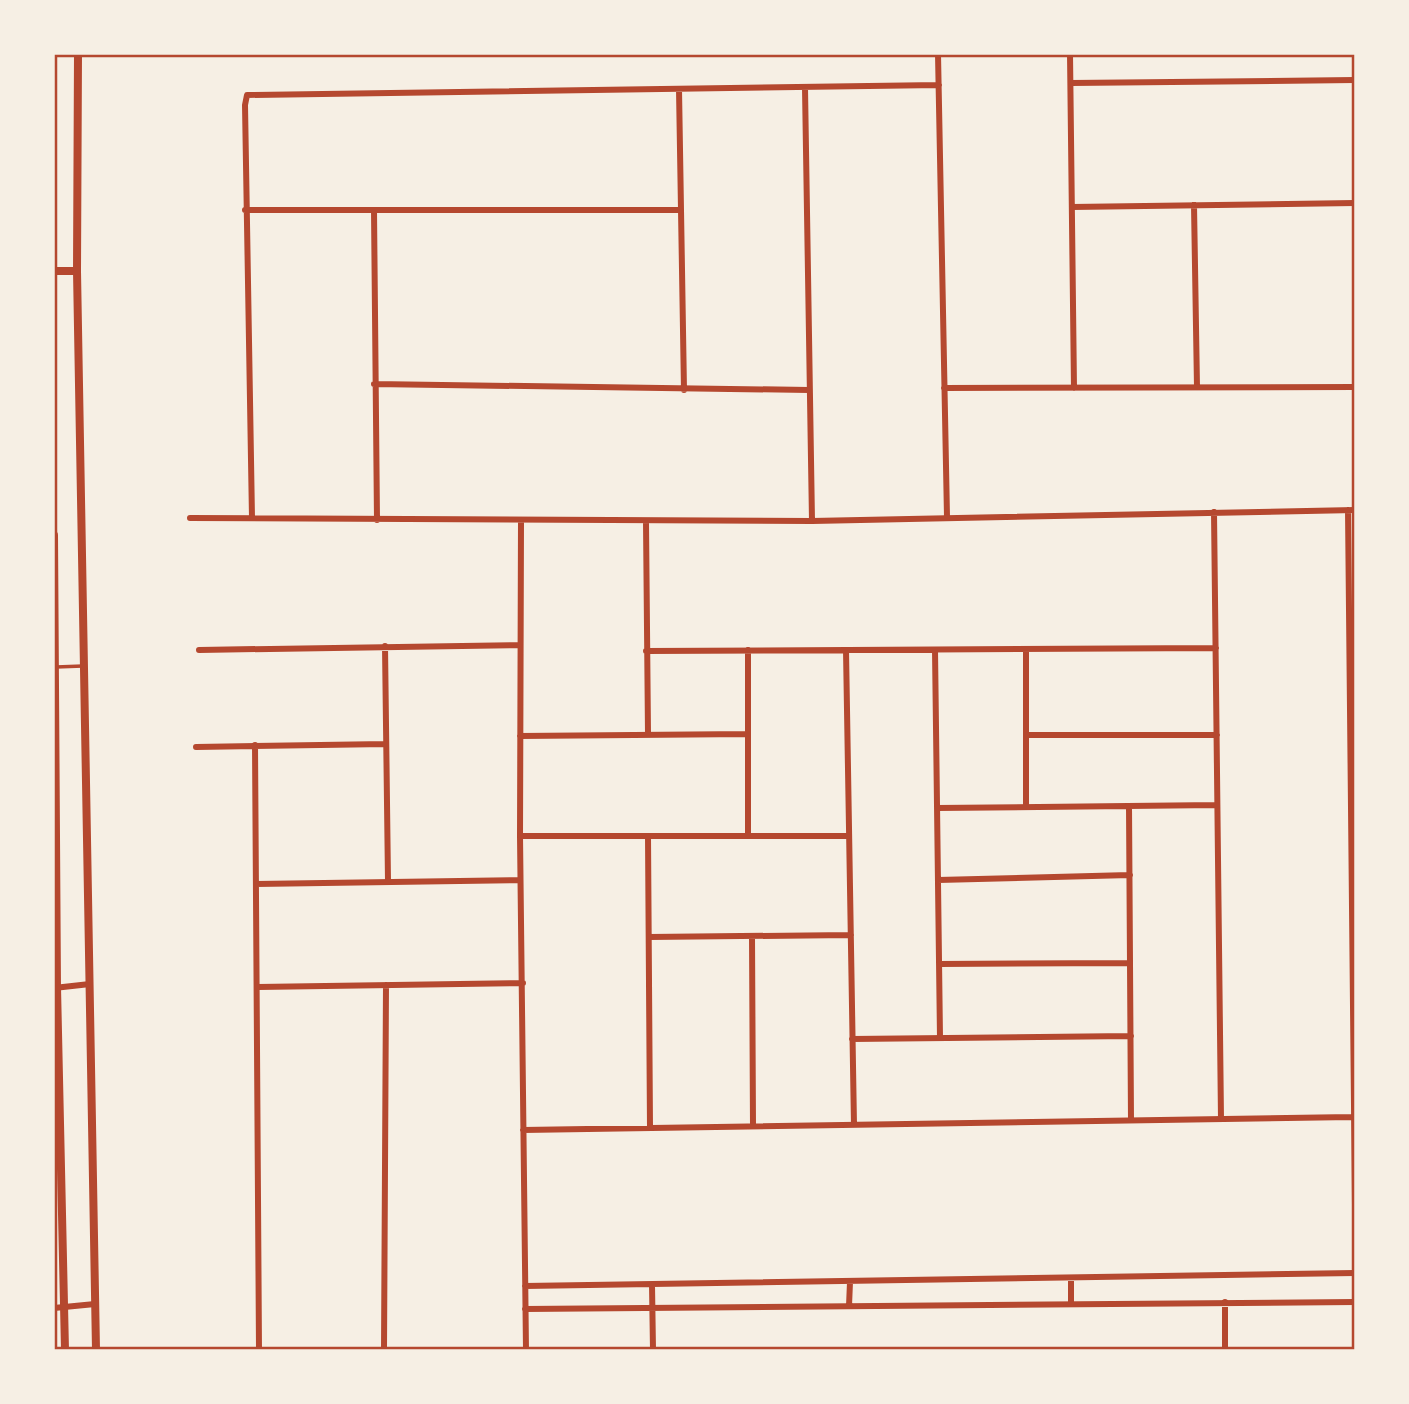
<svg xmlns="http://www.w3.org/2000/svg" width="1409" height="1404" viewBox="0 0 1409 1404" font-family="Overpass,sans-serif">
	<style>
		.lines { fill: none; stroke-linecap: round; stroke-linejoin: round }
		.service { stroke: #b5482f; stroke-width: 3.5 }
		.minor { stroke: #b5482f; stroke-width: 6 }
		.tertiary { stroke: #b5482f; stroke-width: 8 }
		.neatline { fill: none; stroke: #b5482f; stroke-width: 2.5 }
	</style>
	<rect width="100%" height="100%" fill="#f6efe4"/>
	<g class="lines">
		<path class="service" d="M56,667l27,-1"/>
		<path class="minor" d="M938,54l9,463
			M1070,54l4,334
			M1071,83l284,-3
			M805,88l7,433
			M679,89l5,301
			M1194,205l3,182
			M1072,207l283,-4
			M245,210h436
			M374,210l3,310
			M374,384l435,6
			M944,388l411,-1
			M1348,510l7,694
			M1214,512l7,607
			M190,518l622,3 543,-11
			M252,518l-7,-413 2,-10 692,-10
			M521,521l-1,315 6,514
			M646,522l2,212
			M385,646l3,235
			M1026,649v158
			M199,650l321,-5
			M748,650v186
			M846,650l8,475
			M935,650l5,388
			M646,651l570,-3
			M1026,735h191
			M520,736l228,-2
			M255,745l4,605
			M196,747l190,-3
			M1129,806l2,314
			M937,808l280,-3
			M520,836h329
			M648,836l2,292
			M938,880l192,-5
			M256,884l264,-4
			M752,936l1,190
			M649,937l202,-2
			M939,964l191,-1
			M258,987l265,-4
			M54,988l36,-4
			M852,1039l279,-3
			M523,1130l829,-13
			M1071,1278v25
			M652,1285l1,65
			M525,1286l830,-13
			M1225,1302v48
			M849,1306l1,-24
			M54,1308l41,-4
			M525,1309l830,-7
			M384,1350l2,-365"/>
		<path class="tertiary" d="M78,54l-1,217 19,1079
			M54,271h23
			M54,535l3,452 8,363"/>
	</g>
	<rect width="1409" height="1404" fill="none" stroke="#f6efe4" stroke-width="112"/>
	<rect x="56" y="56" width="1297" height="1292" class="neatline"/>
</svg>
